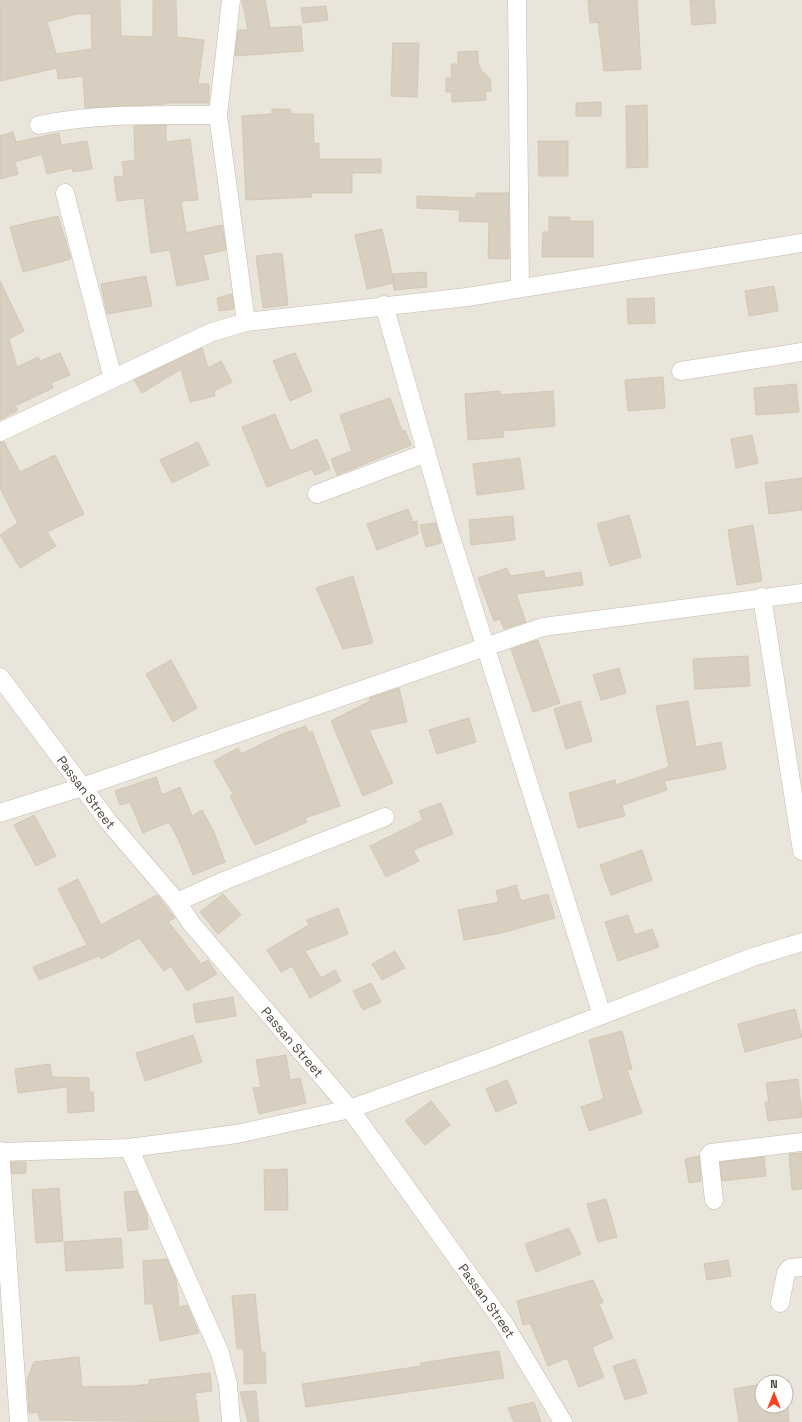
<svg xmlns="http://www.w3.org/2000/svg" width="802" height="1422" viewBox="0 0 802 1422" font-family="'Space Grotesk',sans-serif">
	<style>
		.residential { fill: #eae5da; fill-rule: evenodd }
		.building { fill: #d8cfc1; stroke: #d3c7b4; fill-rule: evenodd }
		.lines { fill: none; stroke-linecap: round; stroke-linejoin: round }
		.minor-casing { stroke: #c2bbae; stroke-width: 19 }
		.minor { stroke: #fff; stroke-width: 18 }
		.labels { text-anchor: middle; stroke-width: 4; stroke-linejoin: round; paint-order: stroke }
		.street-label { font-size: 13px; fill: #4b4439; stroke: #fff }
	</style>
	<rect width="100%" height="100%" fill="#f6f3ec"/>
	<path class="residential" d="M0,0h802v1422h-802zM762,1382h24v24h-24z"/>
	<path class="building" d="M0,0h120l1,36 32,1v-37h23l1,37 27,3 -6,44h11v19h-43v1l-81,4 -2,-32 -25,3 -1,-11 -57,13zM76,14h15l1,35 -36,5 -9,-32z
		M242,0h23l5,28 31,-2 2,25 -68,5 3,-26h10z
		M588,0h49l4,69 -37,2 -6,-49 -8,1z
		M690,0h24l2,23 -24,2z
		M326,6l2,14 -25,3 -2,-15z
		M393,43h26l-2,54 -26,-1z
		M478,51v12l3,7 9,9 1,12h-6l1,9 -34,2v-10h-6v-14h6l-1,-14h7v-12z
		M601,102v14h-25v-13z
		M647,105l1,62 -21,1 -1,-62z
		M272,109h18l1,5h22l1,30 5,-1v16h62v14h-29v20h-41l1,4 -66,3 -4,-84 30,-2z
		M166,125v17l24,-3 8,61 -17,1 5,32 36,-8 4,25 -23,5 6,24 -32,7 -7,-36 -19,3 -7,-55 -27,3 -3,-24 10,-1 -2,-14 13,-2 -1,-34z
		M13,132l3,10 43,-9 2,12 26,-4 5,28 -19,3 -1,-4 -25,6 -5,-20 -27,8 3,12 -18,5v-43z
		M538,141h30v35h-29z
		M476,193h33v66l-21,-1 1,-36 -30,-1 1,-11 -43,-2v-12l59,2z
		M58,216l13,43 -48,13 -13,-45z
		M549,217h21v4h23v36h-51l1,-25h6z
		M382,229l12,54 -27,6 -12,-54z
		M282,253l6,52 -25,3 -7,-52z
		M426,272l1,15 -33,3 -1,-16z
		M146,276l6,30 -45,8 -6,-30z
		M0,281l24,50 -15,8 8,28 21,-10 2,4 20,-8 10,22 -19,8 2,5 -38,18 3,4 -18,10z
		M774,286l4,25 -29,5 -4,-25z
		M232,294l2,15 -15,2 -2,-13z
		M654,298l1,25 -27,1 -1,-25z
		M202,348l6,20 13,-7 11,21 -18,9 1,5 -25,6 -9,-33 -39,24 -8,-13z
		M295,353l17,38 -22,10 -17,-40z
		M663,377l2,31 -37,3 -3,-31z
		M796,384l3,28 -43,3 -2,-27z
		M500,391v4l53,-4 2,35 -52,5 1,6 -36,3 -3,-46z
		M390,398l12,33 3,-1 6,15 -74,30 -6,-16 21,-8 -12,-36z
		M275,414l15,37 27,-12 13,30 -15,6 -3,-6 -45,18 -25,-60z
		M752,435l6,28 -22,5 -5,-29z
		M0,442h4l16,30 35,-17 29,59 -37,18 9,14 -36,22 -20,-33 18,-12 -18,-35z
		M198,442l11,23 -37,18 -12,-23z
		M520,458l4,31 -47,6 -4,-31z
		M802,478v32l-33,4 -4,-31z
		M408,509l5,13 4,-1 1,13 -41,16 -10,-26z
		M629,515l12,42 -31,9 -13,-42z
		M513,516l2,24 -44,5 -2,-25z
		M436,523l5,20 -15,4 -6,-22z
		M753,525l9,56 -25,4 -9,-55z
		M507,568l3,8 34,-5 1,7 36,-6 2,13 -67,9 10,28 -22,7 -4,-10 -6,2 -16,-43z
		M353,576l20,67 -30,6 -27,-61z
		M538,640l22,63 -27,9 -22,-63z
		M748,656l2,30 -55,3 -2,-30z
		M171,660l26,48 -24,14 -27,-48z
		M619,668l7,25 -25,7 -8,-25z
		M399,688l8,34 -38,8 24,53 -30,13 -32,-75 39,-20v-3z
		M580,701l12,40 -26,8 -12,-40z
		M688,701l8,46 25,-5 5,27 -62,12 3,9 -45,15 3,11 -47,12 -9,-35 46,-13 1,5 53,-18 -13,-61z
		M469,718l7,24 -39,12 -8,-24z
		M306,726l3,7 3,-2 28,75 -35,12 2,4 -52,23 -25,-49 3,-2 -19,-33 24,-13 3,6 41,-20z
		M156,777l6,18 18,-8 12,29 10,-6 12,22 11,30 -32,13 -14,-34 -10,-19 -26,11 -13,-31 -10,3 -5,-14z
		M441,803l12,31 -40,16 6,11 -33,16 -16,-31 53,-26 -4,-9z
		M34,815l22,41 -20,10 -22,-41z
		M642,850l10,30 -41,15 -11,-30z
		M78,879l23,46 56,-30 18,23 -7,3 33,43 7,-4 9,14 -30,17 -16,-25 -7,5 -25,-33 -38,21 -2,-3 -60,24 -6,-13 54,-22 -29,-56z
		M516,885l5,16 27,-7 7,24 -54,15 -37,7 -6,-30 41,-8 -3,-11z
		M223,894l18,21 -23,19 -18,-22z
		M338,908l10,26 -43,17 16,27 14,-8 6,11 -31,17 -18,-32 -11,6 -14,-22 42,-25 -2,-5z
		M628,915l7,20 17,-6 7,18 -41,14 -13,-39z
		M395,951l10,17 -23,12 -10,-16z
		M371,983l10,19 -18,8 -10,-19z
		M233,997l3,19 -40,7 -3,-19z
		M795,1009l7,28 -57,15 -7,-28z
		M622,1031l10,38 -5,1 15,43 -53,18 -8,-24 23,-8 -15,-59z
		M193,1035l9,27 -57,19 -9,-28z
		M286,1055l4,25 10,-2 6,25 -47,11 -6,-26 8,-1 -5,-27z
		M50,1064l2,13 37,1v14h4l1,19 -26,2 -1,-26 -49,6 -3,-24z
		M798,1079l4,38 -34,4 -3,-19h4l-3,-19z
		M507,1080l10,23 -21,9 -10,-23z
		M431,1101l19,24 -25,20 -20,-24z
		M802,1153v36l-10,1 -3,-36z
		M699,1156l2,25 -12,2 -4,-24z
		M764,1157l2,19 -44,5 -2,-19z
		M11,1162h15v11l-14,1z
		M287,1169l1,41h-23l-1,-40z
		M59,1188l4,53 -27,2 -4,-53z
		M137,1191l10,24 1,14 -20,2 -4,-39z
		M606,1199l11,38 -19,5 -11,-38z
		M569,1228l12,26 -45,18 -11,-28z
		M121,1238l2,30 -57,3 -2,-29z
		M167,1259l9,21 3,27 8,-2 12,28 -39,8 -7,-37h-8l-2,-43z
		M728,1260l3,16 -24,4 -3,-16z
		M593,1280l10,22 -4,2 14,34 -21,9 12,30 -25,10 -12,-29 -19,8 -18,-43 -7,2 -6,-24z
		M255,1294l6,58h4l1,31 -22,1v-35h-7l-5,-53z
		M499,1351l5,27 -198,29 -4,-23 119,-18v-3z
		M79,1357l3,30 50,-1 17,-2v-4l61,-7 2,18 -17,2 4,29 -159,-2 -2,-8 -9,1 -2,-33 7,-18z
		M635,1359l12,34 -22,7 -12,-34z
		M789,1380l3,22h-4l1,20h-50l-5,-33 28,-5v22h24v-24h-7z
		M256,1391l3,31h-11l-8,-30z
		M534,1402l7,20h-27l-6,-14z"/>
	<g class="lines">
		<defs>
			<g id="minor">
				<path d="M231,0l-13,115 28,207"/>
				<path d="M517,0l3,288"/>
				<path d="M39,125c59,-12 119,-10 179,-10"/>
				<path d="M65,193l48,186"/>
				<path d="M384,305l64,223 154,487"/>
				<path d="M681,371l121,-19"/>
				<path d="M0,432l212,-100 34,-10 221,-25 335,-54"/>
				<path d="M317,494l109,-41"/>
				<path d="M762,597l40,254"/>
				<path id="s1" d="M0,677l108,144 69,81 14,21 159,186 155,216 58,97"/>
				<path d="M0,813l82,-26 461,-160 259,-34"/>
				<path d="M177,902l49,-22 159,-63"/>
				<path d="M129,1148l91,205 8,31 3,38"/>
				<path d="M0,1151l19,271"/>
				<path d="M0,1152l129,-4 108,-14 113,-25 143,-52 260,-100 49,-15"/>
				<path d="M714,1200l-5,-45 2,-2 91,-11"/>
				<path d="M780,1303l6,-30 4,-5 12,-1"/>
			</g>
		</defs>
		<use href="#minor" class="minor-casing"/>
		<use href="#minor" class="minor"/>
	</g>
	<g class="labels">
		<g class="street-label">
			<text dy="5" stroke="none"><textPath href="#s1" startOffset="144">Passan Street</textPath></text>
			<text dy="5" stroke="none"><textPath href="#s1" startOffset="468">Passan Street</textPath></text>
			<text dy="5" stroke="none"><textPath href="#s1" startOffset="792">Passan Street</textPath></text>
		</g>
	</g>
	<g transform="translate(774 1394)"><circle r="19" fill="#ffffff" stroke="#b7b4b0"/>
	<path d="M0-3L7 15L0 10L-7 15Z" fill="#fc3f1d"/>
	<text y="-6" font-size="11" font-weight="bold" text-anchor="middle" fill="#4b4439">N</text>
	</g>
</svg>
